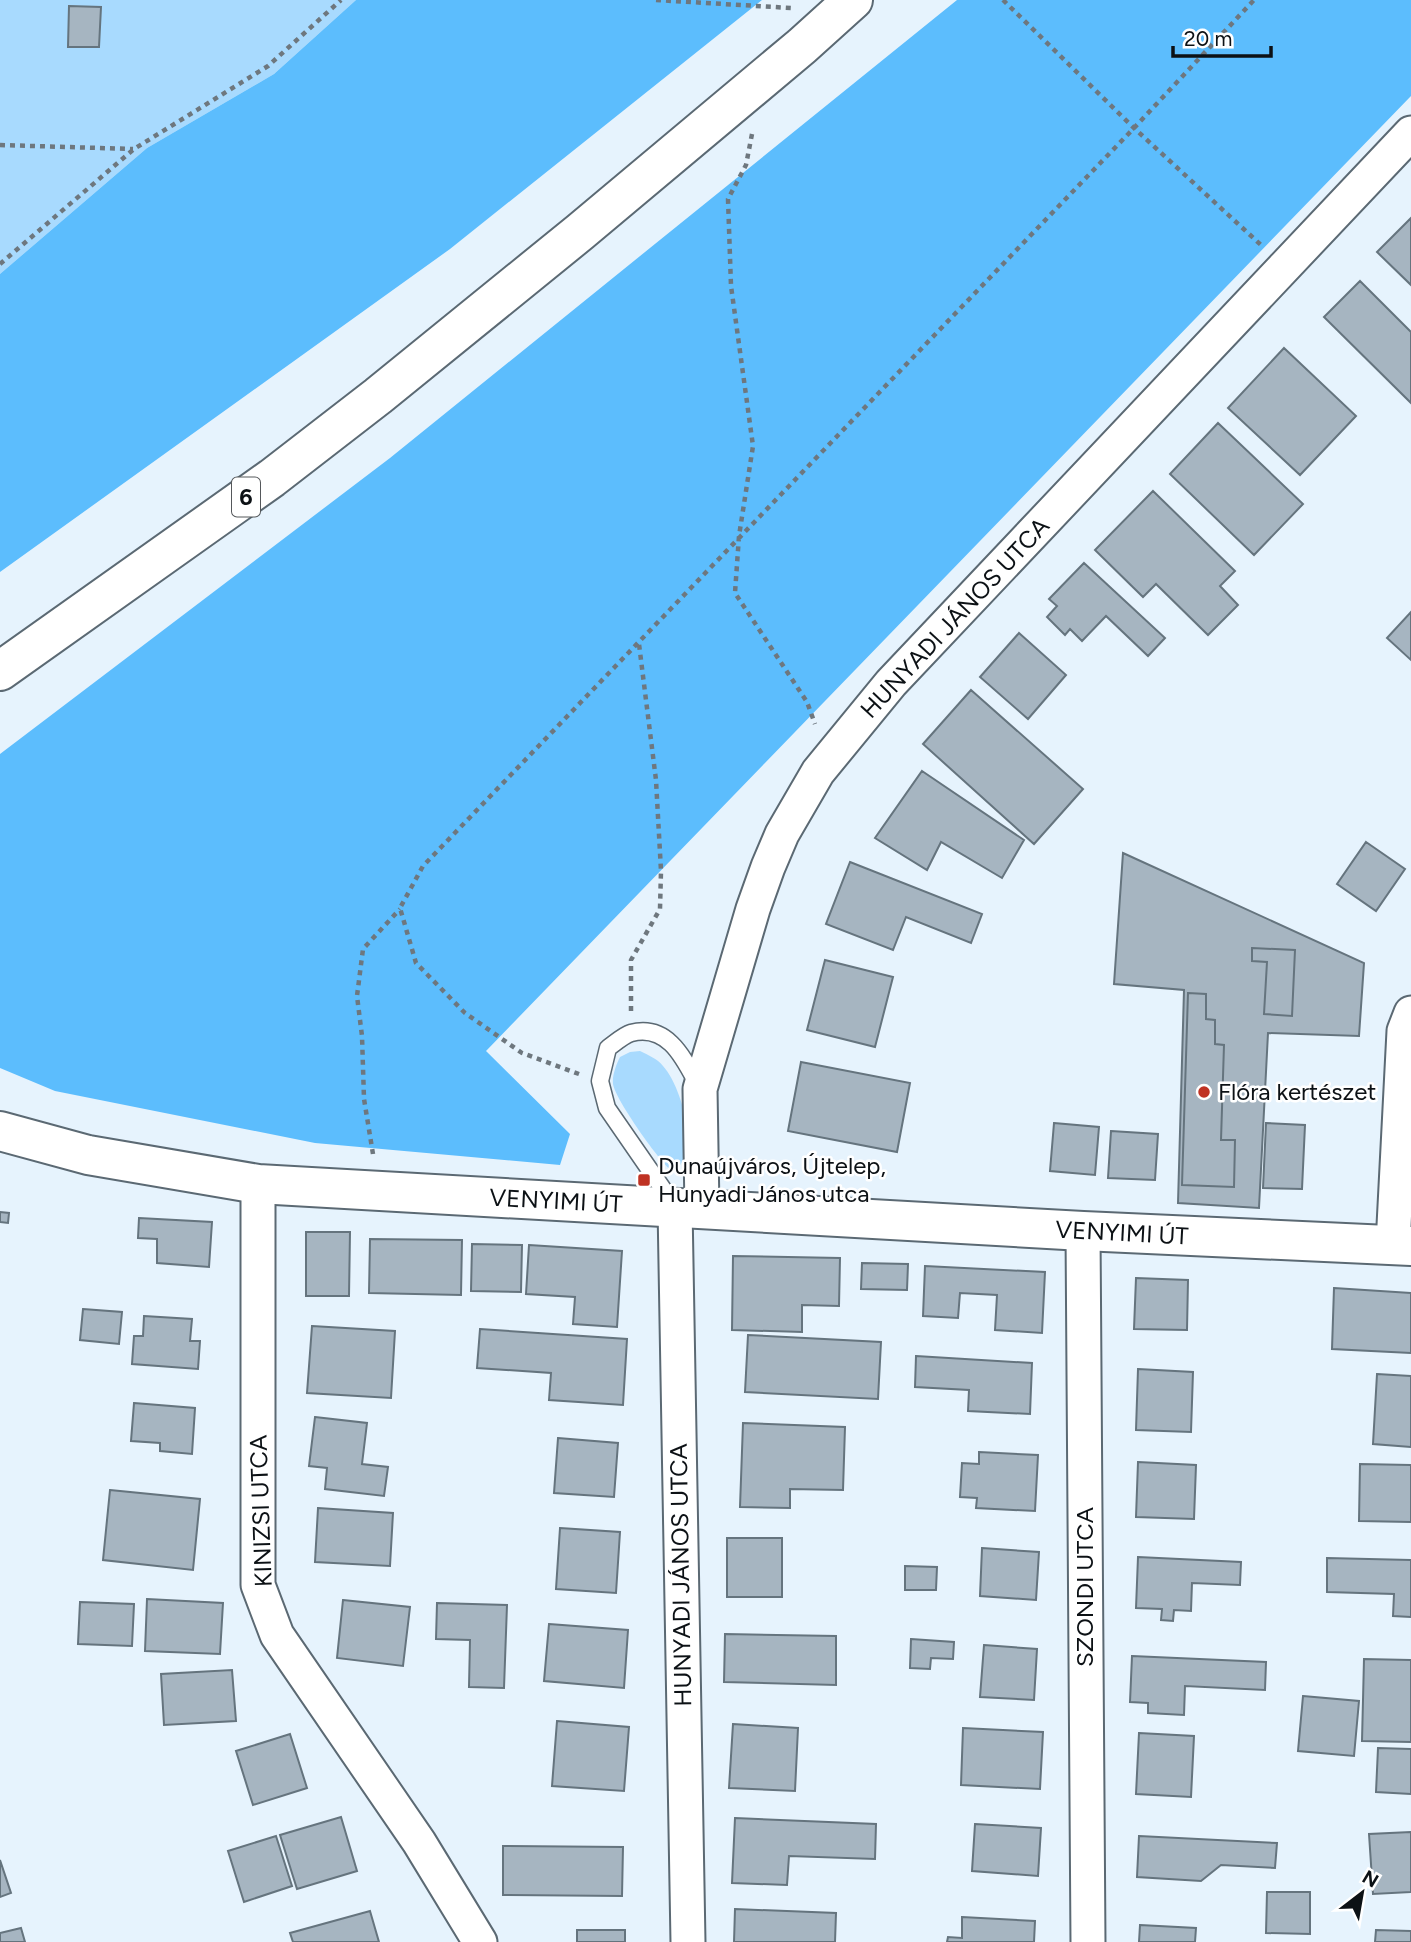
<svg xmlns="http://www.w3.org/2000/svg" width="1411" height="1942" viewBox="0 0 1411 1942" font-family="Figtree,sans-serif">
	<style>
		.green { fill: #a8dafe }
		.forest { fill: #5cbdfd }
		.building { fill: #a6b5c1; stroke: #65747e; stroke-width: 2 }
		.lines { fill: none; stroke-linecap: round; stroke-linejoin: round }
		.service-casing { stroke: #5b6973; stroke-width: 19 }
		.minor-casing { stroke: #5b6973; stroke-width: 37 }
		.tertiary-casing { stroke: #5b6973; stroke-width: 42 }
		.primary-casing { stroke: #5b6973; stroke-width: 42 }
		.path { stroke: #6e777e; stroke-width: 4.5; stroke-dasharray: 5 5; stroke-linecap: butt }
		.service { stroke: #fff; stroke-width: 16 }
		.minor { stroke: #fff; stroke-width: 33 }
		.tertiary { stroke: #fff; stroke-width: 38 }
		.primary { stroke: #fff; stroke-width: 38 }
		.poi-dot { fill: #bf3223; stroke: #fff; stroke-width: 2.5 }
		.labels { text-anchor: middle; stroke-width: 5; stroke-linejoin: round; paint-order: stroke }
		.shield { fill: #fff; stroke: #55585b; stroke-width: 2 }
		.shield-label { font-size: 23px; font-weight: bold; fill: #0c1115 }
		.street-label { font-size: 24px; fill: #0c1115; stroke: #fff }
		.poi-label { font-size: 24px; fill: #0c1115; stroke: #fff; text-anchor: start }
	</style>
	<rect width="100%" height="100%" fill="#e6f3fd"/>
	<path class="green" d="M0,0h356l-82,74 -127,74 -147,126z
		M640,1051c8,4 18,8 23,15 19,21 38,88 10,106 -12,-8 -58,-73 -60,-88 -1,-8 3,-19 7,-27l10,-5z"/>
	<path class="forest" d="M356,0h406l-312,249 -450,323v-298l147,-126 127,-74z
		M957,0h454v96l-925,955 84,83 -10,31 -245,-22 -260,-52 -55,-23v-314l390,-296z"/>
	<path class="building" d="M69,6l32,1 -2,40h-31z
		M1411,218v67l-34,-33z
		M1360,281l51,51v71l-87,-86z
		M1284,348l72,68 -56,59 -72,-67z
		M1218,423l85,81 -49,51 -84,-81z
		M1153,491l82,80 -15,15 18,19 -30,30 -52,-51 -13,13 -48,-47z
		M1084,563l81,75 -17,18 -42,-40 -24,25 -12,-12 -5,6 -18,-18 10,-11 -8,-7z
		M1411,612v48l-24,-22z
		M1019,633l47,42 -38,44 -48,-42z
		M971,690l112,99 -49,55 -111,-100z
		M922,771l102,69 -22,38 -61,-36 -14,28 -52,-32z
		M1366,842l39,27 -29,42 -39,-27z
		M1123,853l241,110 -5,73 -91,-3 -9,175 -81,-5 6,-213 -70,-6z
		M850,862l132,52 -11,29 -65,-26 -13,33 -67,-26z
		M1252,948l43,2 -3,66 -28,-2 3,-52 -15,-1z
		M825,960l68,17 -18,70 -68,-17z
		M1188,993l18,1v25l9,1v24l9,1 -3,95h14l-1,47 -52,-2z
		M801,1062l109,21 -13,69 -109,-21z
		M1054,1123l45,4 -4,48 -45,-4z
		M1266,1123l39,2 -3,64 -39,-1z
		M1111,1131l47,3 -3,46 -47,-2z
		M0,1212l9,1 -1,10 -8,-1z
		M139,1218l73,4 -3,45 -52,-4v-24l-19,-1z
		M306,1232h44l-1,64h-43z
		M370,1239l92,1 -1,55 -92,-2z
		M472,1244l50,1 -1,47 -50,-1z
		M529,1245l93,6 -5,76 -44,-3 2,-27 -49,-3z
		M733,1256l107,2 -1,48 -37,-1v27l-70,-2z
		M862,1263l46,1 -1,26 -46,-1z
		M925,1266l120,6 -3,61 -47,-3 2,-35 -37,-2 -2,25 -35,-2z
		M1136,1278l52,2 -1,50 -53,-1z
		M1334,1288l77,5v60l-79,-4z
		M83,1309l39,3 -3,32 -39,-4z
		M144,1316l48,3 -2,22h10l-2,28 -66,-5 2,-28h9z
		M312,1326l83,5 -4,67 -84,-5z
		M480,1329l147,10 -4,66 -74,-5 2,-27 -74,-5z
		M748,1335l133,7 -3,57 -133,-7z
		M916,1356l116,7 -2,51 -62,-3 1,-21 -54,-3z
		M1138,1369l55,3 -2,60 -55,-2z
		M1377,1374l34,2v71l-38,-3z
		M134,1403l61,5 -3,46 -32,-3v-8l-29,-2z
		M315,1417l52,6 -5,41 26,3 -4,29 -59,-7 2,-21 -18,-2z
		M743,1423l102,4 -2,63 -53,-1v19l-50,-1z
		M558,1438l60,5 -4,54 -60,-4z
		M979,1452l59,3 -3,56 -59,-3 1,-10 -17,-1 2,-34 17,1z
		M1138,1462l58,3 -2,54 -58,-2z
		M1360,1464l51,1v57l-52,-1z
		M110,1490l90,9 -7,71 -90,-10z
		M318,1508l75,5 -3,53 -75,-4z
		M560,1528l60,4 -4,61 -60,-4z
		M727,1538h55v59h-55z
		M982,1548l57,4 -3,48 -56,-4z
		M1138,1557l103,5 -1,23 -48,-2 -1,28 -17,-1 -1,11 -12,-1 1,-11 -26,-1z
		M1327,1558l84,2v57l-18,-1 1,-22 -67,-2z
		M905,1566l32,1 -1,23h-31z
		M147,1599l76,4 -3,51 -75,-3z
		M343,1600l67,7 -7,59 -66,-8z
		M80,1602l54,2 -2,42 -54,-2z
		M437,1603l70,2 -3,83 -35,-1 1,-47 -34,-1z
		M549,1624l79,6 -4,58 -80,-7z
		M725,1634l111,2v49l-112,-3z
		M911,1639l43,3 -1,17 -22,-1 -1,11 -20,-1z
		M984,1645l53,4 -3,51 -54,-3z
		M1132,1656l134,6 -1,28 -80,-4 -1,29 -36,-2v-10l-18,-1z
		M1364,1659l47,1v82l-49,-1z
		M232,1670l4,51 -72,4 -3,-51z
		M1303,1696l56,5 -5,55 -56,-5z
		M557,1721l72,6 -5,64 -72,-5z
		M733,1724l65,4 -3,63 -66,-3z
		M963,1728l80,4 -3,57 -79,-4z
		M1139,1733l55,3 -3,61 -55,-3z
		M290,1734l17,54 -54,17 -17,-54z
		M1378,1748l33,1v45l-35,-2z
		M341,1817l16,54 -60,18 -17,-54z
		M735,1818l141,6 -1,35 -86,-3 -2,29 -55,-2z
		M975,1824l66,4 -3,48 -66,-5z
		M1411,1832v60l-38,2 -4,-60z
		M276,1836l16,50 -48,16 -16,-51z
		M1139,1836l138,7 -2,25 -54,-3 -20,16 -64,-4z
		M503,1846l120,1 -1,49 -119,-1z
		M0,1860l11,33 -11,4z
		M1267,1892h43v42l-44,-1z
		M735,1909l101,4 -1,29h-101z
		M370,1911l9,31h-86l-3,-9z
		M962,1917l73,4 -1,21h-87l1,-5 14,1z
		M1140,1925l56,3 -1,14h-56z
		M21,1928l4,14h-25v-9z
		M577,1930h48v12h-48z
		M1376,1930l35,1v11h-36z"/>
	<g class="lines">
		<defs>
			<path id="service" d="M674,1205l-67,-97 -7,-27 8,-33c7,-5 16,-13 23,-15 38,-10 54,28 68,54"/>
			<path id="minor" d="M258,1184v401l19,50 142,207 61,100
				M675,1207l13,735
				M702,1209l-2,-120 53,-180 15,-42 14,-33 36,-62 73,-89 520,-550
				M1083,1231l5,711
				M1393,1245l11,-214 7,-18"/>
			<path id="tertiary" d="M0,1131l88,24 170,29 825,47 328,15"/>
			<path id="primary" d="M0,671l272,-193 106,-82 202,-164 222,-186 51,-46"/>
		</defs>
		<use href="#service" class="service-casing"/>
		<use href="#minor" class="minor-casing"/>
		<use href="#tertiary" class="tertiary-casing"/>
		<use href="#primary" class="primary-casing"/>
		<path class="path" d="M656,0l135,8
			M1003,0l131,128 127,117
			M752,134l-6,31 -18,34 3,87 22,160 -14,90 -4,57 72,109 8,22
			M0,145l133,4
			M0,264l134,-115 134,-83 73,-66
			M631,1011v-51l29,-51 1,-38 -5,-91 -17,-136
			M579,1074l-57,-21 -57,-40 -49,-50 -16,-55 23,-42 711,-738 120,-128
			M373,1154l-9,-55 -2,-63 -5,-40 6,-47 37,-40"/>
		<use href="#service" class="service"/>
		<use href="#minor" class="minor"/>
		<use href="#tertiary" class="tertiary"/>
		<use href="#primary" class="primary"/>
	</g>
	<g class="poi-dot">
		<circle cx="1204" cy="1092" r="7"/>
		<rect x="637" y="1173" width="14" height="14" rx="3.5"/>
	</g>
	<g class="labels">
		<rect class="shield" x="232" y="477.5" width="28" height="39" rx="5"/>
		<g class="shield-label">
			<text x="246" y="505">6</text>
		</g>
		<g class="street-label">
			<text transform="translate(955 618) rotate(-47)" y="8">HUNYADI JÁNOS UTCA</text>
			<text transform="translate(556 1201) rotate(3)" y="8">VENYIMI ÚT</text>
			<text transform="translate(1122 1233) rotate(3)" y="8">VENYIMI ÚT</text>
			<text transform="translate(261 1511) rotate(-92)" y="8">KINIZSI UTCA</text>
			<text transform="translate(681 1575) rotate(-91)" y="8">HUNYADI JÁNOS UTCA</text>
			<text transform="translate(1085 1587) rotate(-90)" y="8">SZONDI UTCA</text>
		</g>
		<g class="poi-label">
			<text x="1218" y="1100">Flóra kertészet</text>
			<text x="658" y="1174">Dunaújváros, Újtelep,<tspan x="658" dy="28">Hunyadi János utca</tspan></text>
		</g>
	</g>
	<g transform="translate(1362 1893) rotate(31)" stroke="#ffffff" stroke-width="5" paint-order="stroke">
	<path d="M0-5L12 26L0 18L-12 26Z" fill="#0c1115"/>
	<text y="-10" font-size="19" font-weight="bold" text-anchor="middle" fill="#0c1115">N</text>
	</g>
	<path d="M1173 46v10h98v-10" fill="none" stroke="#0c1115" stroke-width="3.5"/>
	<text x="1184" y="46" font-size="21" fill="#0c1115" stroke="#ffffff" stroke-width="5" paint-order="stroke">20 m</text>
</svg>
